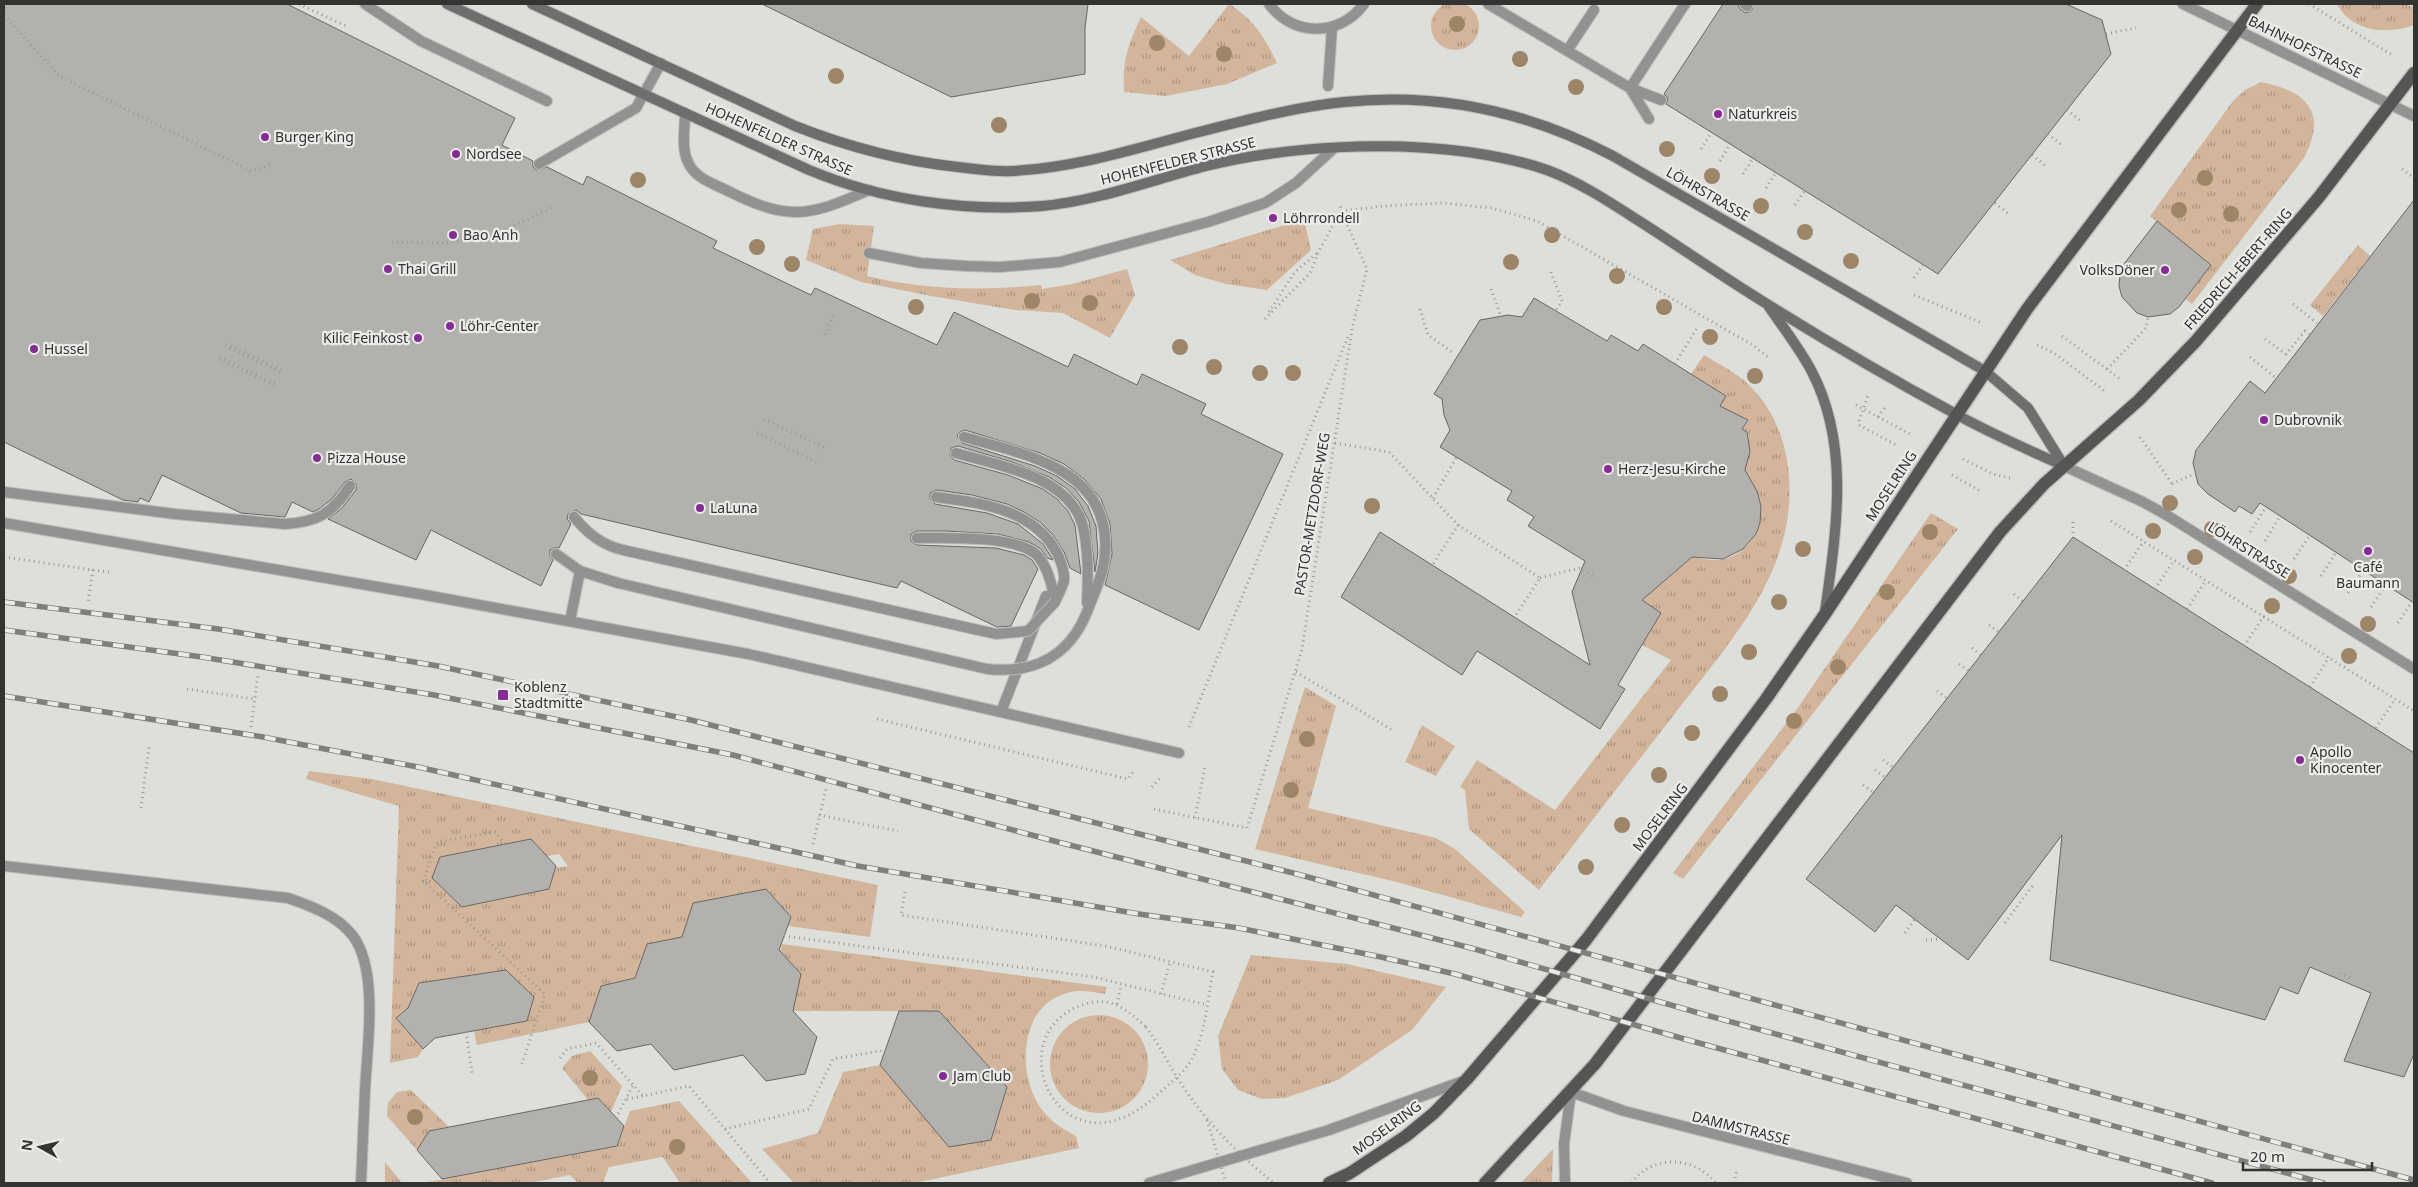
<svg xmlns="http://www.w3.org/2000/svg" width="2418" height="1187" viewBox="0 0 2418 1187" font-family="'Noto Sans',sans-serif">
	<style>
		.grass { fill: url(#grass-tufts); fill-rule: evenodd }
		.building { fill: #b2b1ad; stroke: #686763 }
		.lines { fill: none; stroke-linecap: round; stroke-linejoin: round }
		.lane-casing { stroke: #bbbdb9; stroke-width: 12 }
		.street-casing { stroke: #bbbdb9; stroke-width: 12 }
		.secondary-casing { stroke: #bbbdb9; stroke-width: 12 }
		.primary-casing { stroke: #bbbdb9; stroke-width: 15 }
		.path { stroke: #999a97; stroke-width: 3; stroke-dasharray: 1 4; stroke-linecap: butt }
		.lane { stroke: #919392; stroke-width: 10 }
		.street { stroke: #919392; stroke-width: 10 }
		.secondary { stroke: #6d6f6e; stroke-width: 10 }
		.primary { stroke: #535654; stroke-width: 12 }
		.rail-casing { stroke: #7f807e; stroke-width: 5.5 }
		.rail { stroke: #eaece9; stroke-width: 4; stroke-dasharray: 11; stroke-linecap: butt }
		.lane-bridge-casing { stroke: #bbbdb9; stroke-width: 12; stroke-linecap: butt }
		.path-bridge { stroke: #999a97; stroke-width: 3; stroke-dasharray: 1 4; stroke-linecap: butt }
		.lane-bridge { stroke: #919392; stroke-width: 10 }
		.tree { fill: #9d8568 }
		.poi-dot { fill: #862a96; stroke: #eaece9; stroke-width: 2 }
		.labels { text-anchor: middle; stroke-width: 4.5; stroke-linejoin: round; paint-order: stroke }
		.street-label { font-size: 14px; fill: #333332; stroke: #eaece9 }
		.poi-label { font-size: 14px; fill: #333332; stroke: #eaece9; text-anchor: start }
	</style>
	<defs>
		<pattern id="grass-tufts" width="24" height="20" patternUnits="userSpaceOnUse" patternTransform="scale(1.25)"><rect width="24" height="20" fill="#d3b59c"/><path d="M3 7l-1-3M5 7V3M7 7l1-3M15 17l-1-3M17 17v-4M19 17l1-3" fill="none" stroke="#ac9480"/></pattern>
	</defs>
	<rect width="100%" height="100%" fill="#dddfdb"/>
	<path class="grass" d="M1431 26a24 24 0 1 1 48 0a24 24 0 1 1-48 0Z
		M1229,4c25,16 35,32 48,59l-50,21 -61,12 -42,-4c-2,-30 4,-48 17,-75l48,39z
		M2337,4h67l10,3v18c-26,10 -63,7 -77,-21z
		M2261,82c46,9 67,30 43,76l-112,146 -6,-5 25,-34 -61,-49 83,-115 12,-11z
		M1304,219l7,31 -44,40 -41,-6 -31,-9 -25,-15z
		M840,224l34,2 -7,50c57,14 115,15 174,9l1,4 30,-5 55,-15 8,26 -25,43 -47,-25 -48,-3 -84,-14 -70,-14 -55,-22 7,-31z
		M2358,245l12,11 -47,60 -13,-11z
		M1704,355c14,9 32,17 44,29 23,22 36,51 40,83 13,101 -58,174 -115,249 -45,58 -90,116 -134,174l-70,-61 -4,-39 -5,-3 17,-27 78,50 116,-150 -29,-15 19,-32 -24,-16c15,-10 46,-24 48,-41 13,1 26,6 39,3 28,-6 46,-41 33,-67 -4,-8 -12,-15 -18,-21 14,-16 10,-21 6,-40l-3,-2 6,-8 -33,-7 11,-18 -35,-22z
		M1931,513l27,16 -275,350 -10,-6 124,-164z
		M1305,687l31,19 -28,102 128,30 19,11 70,63 -4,5 -128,-36 -138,-32z
		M1422,725l33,21 -19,30 -31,-14z
		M309,771l63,8 506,106 -8,52 -82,-11 2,-9 -24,-28 -73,14 -11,34 -35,7 -12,34 -34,8 -12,36 -112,23 -3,-14 53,-10 6,-25 -27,-26 -87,13 -11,25 -12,10 27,31 -5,8 -28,6 9,-257 -93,-27zM531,839l16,17 12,-2 9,12 -13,2 -6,21 -86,18 -31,-29 8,-21z
		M782,944l325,43 -2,7c-12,-2 -27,-5 -38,-1 -48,13 -50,80 -27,114 10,14 21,21 36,29l3,12 -164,35h-121l-32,-34 56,-16 25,-61 37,-7 69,82 42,-7 16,-53 -68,-76h-146l8,-37 -21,-23z
		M1251,955l96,9 99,23 -34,43 -74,50 -53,18 -23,1 -24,-9 -16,-21 -4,-33z
		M1050 1064a49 49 0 1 1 98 0a49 49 0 1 1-98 0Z
		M590,1051l32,35 -11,26 -13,-14 -10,2 -26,-32 10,-12z
		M411,1090l38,37 -20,4 -12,19 -30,-34 1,-13 9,-11z
		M679,1101l73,82h-72l-17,-26 -54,10 -6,16h-25l-8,-8 -41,8h-106l194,-37 13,-35z
		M1553,1149l-1,34h-31z
		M385,1162l17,21h-17z"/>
	<path class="building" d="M4,4h283l228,114 -13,27 31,16v6l3,3 11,-3 36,18 4,-9 130,65 -4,7 98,47 4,-7 122,57 17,-33 114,55 6,-13 63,31 5,-11 64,30 -5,10 82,40 -84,176 -94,-45 7,-31 -2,-30 -9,-25 -17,-20 -20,-15 -24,-11 -75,-23 -5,2 -3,4 5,7 73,23 22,10 18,13 13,17 8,20 2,27 -3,19 -6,-51 -10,-19 -13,-14 -17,-11 -37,-15 -54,-16 -7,2 -1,7 4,5 54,15 35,14 14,10 11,12 7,14 6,49 -11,-6 -6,-16 -11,-17 -13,-13 -16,-10 -17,-8 -35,-9 -35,-5 -7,3v6l5,5 52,9 31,11 25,20 9,14 1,2 -6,-2 -6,-9 -12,-7 -31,-8 -53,-3h-28l-6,3v7l6,4 79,3 28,7 8,5 6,9 -27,57 -14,1 -96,-46 -4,7 -316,-74 -5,-4 -8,4 -1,5 4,5 -12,24h-5l-4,2v6l3,4 -12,26 -110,-56 -15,30 -88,-41 14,-11 14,-18v-6l-5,-5 -6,3 -13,17 -13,10 -6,3 -21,-10 -7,15 -44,-4 -79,-38 -13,27 -9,-4 -2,4 -15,-2 -119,-58z
		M762,4h326l-3,24v46l-134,23z
		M1723,4h15l2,5 6,4 6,-3 1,-6h313l36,16 9,34 -173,220 -272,-170 2,-6 -4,-4z
		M2414,200v403l-154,-100 -8,11 -13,-8 -4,6 -27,-18 -10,-10 -5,-21 3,-13 54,-69 15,12z
		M2157,221l54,44 -32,42 -9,7 -22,3 -11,-4 -15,-16 -3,-11 1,-11 4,-11z
		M1534,298l73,43 4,-6 27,16 5,-7 83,52 -6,10 28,14 -6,9 5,3 3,19 -5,19 12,21 4,15 -1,17 -4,11 -13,15 -20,10 -31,-2 -50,43 19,13 -43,72 7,4 -25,40 -123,-78 -15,24 -121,-78 39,-65 210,133 -18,-73 13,-31 -57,-35 6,-9 -27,-17 5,-9 -72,-44 10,-17 -6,-15 -2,-16 -8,-5 46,-74 28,-5 14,2z
		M2073,537l341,216v301l-10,23 -60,-16 27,-68 -61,-26 -12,27 -18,-7 -15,33 -215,-60 12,-125 -94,125 -72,-55 -21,27 -69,-53z
		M531,839l25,27 -7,23 -87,18 -30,-29 8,-21z
		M766,889l25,28 -12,33 22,24 -8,37 24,26 -12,37 -39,7 -23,-26 -69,15 -23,-26 -34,7 -28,-29 12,-36 34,-8 12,-34 35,-7 11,-34z
		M506,970l28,27 -7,24 -92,17 -12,11 -27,-31 12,-10 11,-25z
		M899,1011h40l68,76 -16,53 -42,7 -69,-82z
		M598,1098l26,28 -7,20 -175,33 -25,-29 12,-19z"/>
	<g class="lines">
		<defs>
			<path id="lane" d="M365,4l56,37 126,60
				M685,113c0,15 -4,35 3,49 6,15 23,21 36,27 63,32 82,29 145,1
				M539,164l97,-56 25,-45
				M869,253l52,10 46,3 33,1 60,-5 148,-40 57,-19 31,-20 38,-35
				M964,437c63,18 147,32 141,116 -1,20 -11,41 -18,59
				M956,453c41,12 111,23 126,70 7,26 6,54 5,80
				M4,492l171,22 110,10c32,-2 47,-10 65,-38
				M936,497c45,6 99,12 122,58 3,7 7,18 6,26 -2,7 -6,14 -9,21
				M574,517c14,17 28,28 49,33
				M4,523l421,72 323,59 431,99
				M917,538c29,0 98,-3 120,17 11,12 15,31 18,46
				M556,554l24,17 38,12
				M570,621l10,-50
				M1001,712l45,-116
				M4,866l284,32c23,8 50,18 65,38 26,35 14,112 12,154"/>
			<path id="street" d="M1269,4c24,33 71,33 95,0
				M1488,4l142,84 31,12
				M1745,4l2,2
				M2183,4l231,112
				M1567,51l27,-41
				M1328,86l4,-58
				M1630,88l55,-84
				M1630,88l19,31
				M2064,466l79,36 25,14 246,153
				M361,1183l4,-93
				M1149,1183l180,-53 137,-50
				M1565,1183l-1,-39 7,-52 53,19 283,72"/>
			<path id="secondary" d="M447,4l362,166c72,30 156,42 233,36 55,-5 110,-26 164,-40 80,-20 181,-25 262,-14 27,4 54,9 79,18 32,12 61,31 89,49 44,28 87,58 131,85 61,38 124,75 187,109 35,20 73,36 110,53
				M532,4l263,122c53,21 106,35 163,41 18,2 37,5 55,4 62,-3 121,-22 182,-38 48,-12 99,-26 149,-31 95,-10 185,10 269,54l372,215 43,37 36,58
				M1769,307c14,20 30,41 42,63 40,75 25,162 14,242"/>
			<path id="primary" d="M1329,1183l21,-10 56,-37 28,-23 33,-34 119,-139 180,-241 59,-85 202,-305 230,-305
				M1485,1183l110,-119 405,-532 44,-48 95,-84 57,-59 123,-144 95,-124"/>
		</defs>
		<use href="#lane" class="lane-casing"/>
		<use href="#street" class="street-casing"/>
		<use href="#secondary" class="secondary-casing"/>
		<use href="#primary" class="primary-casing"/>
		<path class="path" d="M299,4l47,22
			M2309,4l83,51
			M4,15l55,61 192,95 19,-6
			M2106,34l30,-6
			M2067,110l15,12
			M2048,134l15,12
			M1701,149l11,-17
			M2032,155l15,12
			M1720,161l11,-18
			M2402,169l12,9
			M1743,174l11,-17
			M1766,188l10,-16
			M1995,203l15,12
			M1795,205l11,-16
			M1341,211l43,-5 59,-3 49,5 45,13 214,123 17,13
			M392,242l51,1 50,-7 60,-29
			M1551,272l11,29 -6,9
			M1914,278l9,-13
			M1491,289l10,28
			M1914,295l68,28
			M2293,304l24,19
			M1420,309l8,26 24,17
			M1269,312l25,-39 23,-20
			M1265,319l45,-46 8,-20 22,-41
			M825,335l9,-22
			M2062,336l58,43
			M2265,339l21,15 19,-23 4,3
			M226,344l58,27
			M2037,345l17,8 52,39
			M225,346l58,28
			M220,357l58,28
			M2250,357l26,21
			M219,359l58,28
			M1675,364l22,-36
			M2107,369l39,-41 2,-11
			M1856,405l54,29
			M1878,417l7,-10
			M764,419l60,28
			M1859,421l9,-25
			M1859,425l39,21
			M757,433l59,29
			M2140,437l33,48
			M1335,443l54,9 69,73 -26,41
			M1963,459l30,15 17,4
			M1952,475l30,17
			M2172,484l22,-10
			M1433,498l23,-40
			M2111,521l303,190
			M2073,522v15
			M1458,525l82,53 -26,40
			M2250,532l16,-25
			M2265,541l15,-25
			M4,557l89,13 -5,32
			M2294,559l16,-24
			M93,570l16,2
			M2124,570l20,-29
			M2321,576l16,-25
			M1540,578l40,-10 14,9
			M2155,589l19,-29
			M2348,593l16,-24
			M2014,594l9,8
			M2371,607l15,-23
			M2187,609l19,-29
			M2398,623l15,-23
			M1989,625l10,7
			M2244,646l20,-30
			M1972,648l9,7
			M1959,664l10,7
			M1296,672l98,59
			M2310,687l19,-30
			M187,689l68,10
			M1937,691l10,7
			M877,719l251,60 5,-7
			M251,727l7,-52
			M1189,727l160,-393
			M2376,728l18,-27
			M2413,752l1,-2
			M1883,760l10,7
			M1875,770l10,7
			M1863,785l10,7
			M1152,787l9,-10
			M141,808l8,-61
			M1154,809l93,19 55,-179 50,-320 15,-60 -26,-58 -1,-8
			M819,815l79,16
			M1195,818l10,-52
			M505,844l-10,-12 -58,10 -14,39 122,113 -23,70
			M813,844l13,-55
			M905,892l-4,23 204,31 108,26c-5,26 -7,54 -17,78 -7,20 -24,31 -39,45 -95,88 -163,-58 -75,-90 27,-10 45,4 64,22
			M2005,923l28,-38
			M1905,933l10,-14
			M784,936l310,41 113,28
			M1926,940l14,-1
			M2340,973l11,5
			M1161,994l9,-32
			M1117,1004l4,-19
			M466,1032l6,41
			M560,1058l7,-9 29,-6 47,53 46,-10 81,97
			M627,1099l16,-3
			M616,1118l17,-33
			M725,1129l84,-20 24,-50 52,-9
			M1632,1183c19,-29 64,-27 83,0
			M1734,1183l3,-14"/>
		<use href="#lane" class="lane"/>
		<use href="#street" class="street"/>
		<use href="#secondary" class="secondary"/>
		<use href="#primary" class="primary"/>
		<defs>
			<path id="rail" d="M4,602l214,27 220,37 253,54 606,154 1117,306
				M4,630l198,27 232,38 299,60 321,86 417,107 235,67 617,168
				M4,696l259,41 155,30 440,99 281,48 100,14 142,29 74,17 233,66 524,143"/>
		</defs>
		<use href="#rail" class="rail-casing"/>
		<use href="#rail" class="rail"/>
		<defs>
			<path id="lane-bridge" d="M623,550l373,84 32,-3 27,-29
				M618,583l369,86c46,5 82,-12 100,-57"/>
		</defs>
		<use href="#lane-bridge" class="lane-bridge-casing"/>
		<path class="path-bridge" d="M1146,1027c14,18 23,39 36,58 25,38 57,70 92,98
			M1207,1120l19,63"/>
		<use href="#lane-bridge" class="lane-bridge"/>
	</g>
	<g class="tree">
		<circle cx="1457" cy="24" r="8"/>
		<circle cx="1157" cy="43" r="8"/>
		<circle cx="1224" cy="54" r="8"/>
		<circle cx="1520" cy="59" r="8"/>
		<circle cx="836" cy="76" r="8"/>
		<circle cx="1576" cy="87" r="8"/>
		<circle cx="999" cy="125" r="8"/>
		<circle cx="1667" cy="149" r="8"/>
		<circle cx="1712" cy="176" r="8"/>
		<circle cx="2205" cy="178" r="8"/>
		<circle cx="638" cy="180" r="8"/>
		<circle cx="1761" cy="206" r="8"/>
		<circle cx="2179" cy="210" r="8"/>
		<circle cx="2231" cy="214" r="8"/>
		<circle cx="1805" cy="232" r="8"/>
		<circle cx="1552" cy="235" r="8"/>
		<circle cx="757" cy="247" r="8"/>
		<circle cx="1851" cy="261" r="8"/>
		<circle cx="1511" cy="262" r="8"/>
		<circle cx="792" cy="264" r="8"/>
		<circle cx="1617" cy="276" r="8"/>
		<circle cx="1032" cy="301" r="8"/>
		<circle cx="1090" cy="303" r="8"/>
		<circle cx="916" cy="307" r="8"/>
		<circle cx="1664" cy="307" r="8"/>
		<circle cx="1710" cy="337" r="8"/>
		<circle cx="1180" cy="347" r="8"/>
		<circle cx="1214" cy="367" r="8"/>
		<circle cx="1260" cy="373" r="8"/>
		<circle cx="1293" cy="373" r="8"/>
		<circle cx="1755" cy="376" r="8"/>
		<circle cx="2170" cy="503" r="8"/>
		<circle cx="1372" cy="506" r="8"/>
		<circle cx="2212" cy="529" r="8"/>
		<circle cx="2153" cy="531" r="8"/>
		<circle cx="1930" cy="532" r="8"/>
		<circle cx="1803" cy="549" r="8"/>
		<circle cx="2195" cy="557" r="8"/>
		<circle cx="2289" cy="576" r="8"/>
		<circle cx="1887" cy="592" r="8"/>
		<circle cx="1779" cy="602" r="8"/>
		<circle cx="2272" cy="606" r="8"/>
		<circle cx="2368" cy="624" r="8"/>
		<circle cx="1749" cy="652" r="8"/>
		<circle cx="2349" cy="656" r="8"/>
		<circle cx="1838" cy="667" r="8"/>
		<circle cx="1720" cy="694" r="8"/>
		<circle cx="1794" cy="721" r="8"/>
		<circle cx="1692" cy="733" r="8"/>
		<circle cx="1307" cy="739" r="8"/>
		<circle cx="1659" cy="775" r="8"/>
		<circle cx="1291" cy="790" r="8"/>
		<circle cx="1622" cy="825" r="8"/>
		<circle cx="1586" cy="867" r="8"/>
		<circle cx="590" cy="1078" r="8"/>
		<circle cx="415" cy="1117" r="8"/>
		<circle cx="677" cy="1147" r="8"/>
	</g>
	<g class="poi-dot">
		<circle cx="1718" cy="114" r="5"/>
		<circle cx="265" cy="137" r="5"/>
		<circle cx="456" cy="154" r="5"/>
		<circle cx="1273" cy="218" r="5"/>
		<circle cx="453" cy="235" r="5"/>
		<circle cx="388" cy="269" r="5"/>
		<circle cx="2165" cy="270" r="5"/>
		<circle cx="450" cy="326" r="5"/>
		<circle cx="418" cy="338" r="5"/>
		<circle cx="34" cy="349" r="5"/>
		<circle cx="2264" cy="420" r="5"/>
		<circle cx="317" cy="458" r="5"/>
		<circle cx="1608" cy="469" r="5"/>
		<circle cx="700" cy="508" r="5"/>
		<circle cx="2368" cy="551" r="5"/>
		<rect x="497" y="689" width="12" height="12" rx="2.5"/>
		<circle cx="2300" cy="760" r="5"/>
		<circle cx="943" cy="1076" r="5"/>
	</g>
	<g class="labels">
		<g class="street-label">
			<text transform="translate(2305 47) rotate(26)" y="5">BAHNHOFSTRASSE</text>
			<text transform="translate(779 139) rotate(24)" y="5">HOHENFELDER STRASSE</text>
			<text transform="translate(1178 161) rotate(-14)" y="5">HOHENFELDER STRASSE</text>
			<text transform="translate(1708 194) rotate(30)" y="5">LÖHRSTRASSE</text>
			<text transform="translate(2238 269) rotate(-49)" y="5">FRIEDRICH-EBERT-RING</text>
			<text transform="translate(1891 486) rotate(-57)" y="5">MOSELRING</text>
			<text transform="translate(1312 514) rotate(-81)" y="5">PASTOR-METZDORF-WEG</text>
			<text transform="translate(2249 550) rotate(32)" y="5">LÖHRSTRASSE</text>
			<text transform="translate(1660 817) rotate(-53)" y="5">MOSELRING</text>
			<text transform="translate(1387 1128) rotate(-36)" y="5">MOSELRING</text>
			<text transform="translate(1741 1128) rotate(14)" y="5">DAMMSTRASSE</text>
		</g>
		<g class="poi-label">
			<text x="1728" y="119">Naturkreis</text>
			<text x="275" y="142">Burger King</text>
			<text x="466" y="159">Nordsee</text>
			<text x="1283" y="223">Löhrrondell</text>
			<text x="463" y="240">Bao Anh</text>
			<text x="398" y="274">Thai Grill</text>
			<text x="2155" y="275" text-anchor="end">VolksDöner</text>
			<text x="460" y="331">Löhr-Center</text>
			<text x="408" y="343" text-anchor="end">Kilic Feinkost</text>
			<text x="44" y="354">Hussel</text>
			<text x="2274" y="425">Dubrovnik</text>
			<text x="327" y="463">Pizza House</text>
			<text x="1618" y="474">Herz-Jesu-Kirche</text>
			<text x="710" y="513">LaLuna</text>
			<text x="2368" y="572" text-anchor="middle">Café<tspan x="2368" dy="16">Baumann</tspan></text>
			<text x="514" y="692">Koblenz<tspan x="514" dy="16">Stadtmitte</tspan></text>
			<text x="2310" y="757">Apollo<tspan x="2310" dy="16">Kinocenter</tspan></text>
			<text x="953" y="1081">Jam Club</text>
		</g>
	</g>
	<rect width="2418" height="1187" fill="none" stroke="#333332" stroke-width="10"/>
	<g transform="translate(40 1147) rotate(278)" stroke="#eaece9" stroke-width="4" paint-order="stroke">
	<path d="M0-4L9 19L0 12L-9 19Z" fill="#333332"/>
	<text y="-8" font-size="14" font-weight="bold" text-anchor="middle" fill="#333332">N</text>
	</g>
	<path d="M2243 1162v8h129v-8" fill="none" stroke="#333332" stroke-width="2.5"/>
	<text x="2250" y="1162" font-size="15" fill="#333332" stroke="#eaece9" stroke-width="4" paint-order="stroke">20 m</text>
</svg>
